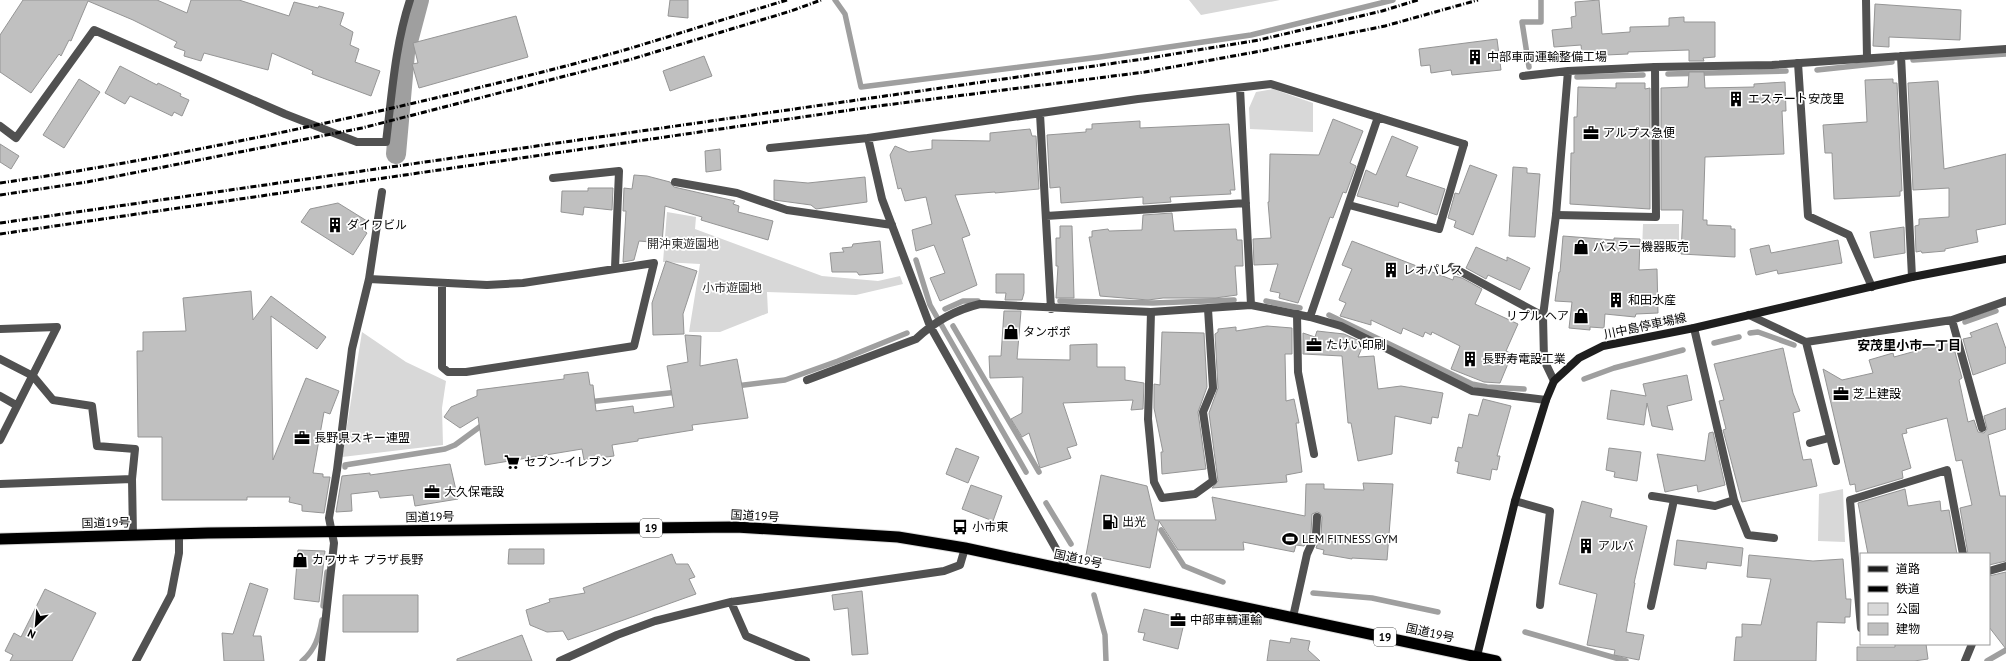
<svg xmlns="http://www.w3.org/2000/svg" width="2006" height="661" viewBox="0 0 2006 661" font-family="'PT Sans','Noto Sans JP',sans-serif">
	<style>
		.green { fill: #d8d8d8 }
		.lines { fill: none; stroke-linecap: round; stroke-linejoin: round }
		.stream { stroke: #9f9f9f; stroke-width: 5.5 }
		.canal { stroke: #9f9f9f; stroke-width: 20 }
		.building { fill: #c0c0c0; stroke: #959595 }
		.trunk-casing { stroke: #dbdbdb; stroke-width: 13 }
		.service { stroke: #515151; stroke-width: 8 }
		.minor { stroke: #515151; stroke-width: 8 }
		.secondary { stroke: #1e1e1e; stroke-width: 8 }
		.trunk { stroke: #000; stroke-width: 11 }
		.rail { stroke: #000; stroke-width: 3; stroke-dasharray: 6 2 1 2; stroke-linecap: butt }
		.labels { text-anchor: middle; stroke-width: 3.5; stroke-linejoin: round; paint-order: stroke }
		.shield { fill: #fff; stroke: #4c4c4c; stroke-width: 1 }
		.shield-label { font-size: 11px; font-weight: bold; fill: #000 }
		.poi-label { font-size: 12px; fill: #000; stroke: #fff; text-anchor: start }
		.park-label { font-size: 12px; fill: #2f2f2f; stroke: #fff }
		.street-label { font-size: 12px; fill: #000; stroke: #fff }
		.neighbourhood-label { font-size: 13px; font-weight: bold; fill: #000; stroke: #fff }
	</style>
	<rect width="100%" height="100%" fill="#fff"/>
	<path class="green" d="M1189,0h91l-79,15z
		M1273,89l40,14v29l-63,-3 -1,-21 7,-16z
		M667,212l29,5 -1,12 127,47 56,5 22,-5 3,8 -47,11 -89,-3 1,21 -48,19h-31l11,-68 -37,-2z
		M1643,224h36v28l-37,-1z
		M362,332l44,30 40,19 -4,27 1,37 -101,12z
		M1843,489l2,53 -27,-1 1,-47z"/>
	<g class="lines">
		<path class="stream" d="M835,0l10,14 16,73 239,-30 151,-22 142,-35
			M1913,60l93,-6
			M1529,67l-7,-45h19v-22
			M1817,70l75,-8
			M1668,74l118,-3
			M1577,77l66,-2
			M916,260l14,45 96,167
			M1060,301l93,2 81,-3
			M1266,301l34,7
			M945,309l18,-8h15
			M1329,315l143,69 15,3 37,2
			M1965,322l31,-11
			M953,326l86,146
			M1750,333l8,-1 36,13
			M1714,343l25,-6
			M1584,379l30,-11 69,-18
			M736,386l49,-6 53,-19 69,-28
			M588,402l90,-10
			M345,467v-2l100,-16 10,-4 30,-22
			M1046,503l25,41
			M1161,530l23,36 39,16
			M1313,593l59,5 66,14
			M1094,595l11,40 1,26
			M323,606l4,-34
			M1525,632l101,29
			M302,661c13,-11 17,-24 20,-41
			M1987,661l19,-11"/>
		<path class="canal" d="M396,154l9,-101 14,-53"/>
	</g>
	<path class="building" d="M23,0h134l30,13 4,-13h48l50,16 5,-14 24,6 1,-2 25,7 -4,12 13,7 -3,13 9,4 -4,13 25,9 -9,25 -59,-22 1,-3 -41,-18 -4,17 -64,-17 -3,8 -17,-5 1,-5 -11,-4 3,-5 -44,-22 -45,-19 -17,40 -2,-1 -8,16 -2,-2 -28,39 -31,-21v-37z
		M670,0h18v18l-20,-2z
		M1599,0l3,34 28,-2v-5l39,-1v-8l15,-1v5h31v35l-12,1 1,3h-15v-11l-61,2v2l-22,1v-3l-24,2 -1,-9 -27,2 -2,-17 20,-2 -1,-11 5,-1 -1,-14z
		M1875,4l86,6 -1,30 -71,-3v10l-16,-1z
		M516,16l12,41 -109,31 -7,-24 6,-1 -5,-20z
		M1497,39l4,31 -49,5 -1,-5 -20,3 -1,-8 -9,1 -2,-17z
		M704,56l8,20 -42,15 -7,-20z
		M120,66l37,19 1,-2 23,11 -1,2 9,4 -7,16 -8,-4 -2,4 -42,-20 -5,8 -20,-11z
		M1689,72h15l1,16 49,-1v-3l31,-2 1,29h-4l2,43 -79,3 -2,63h4v5l24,1v3h4v28l-54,-3 2,-44h-22v-122l27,-1z
		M79,79l21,13 -36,56 -21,-13z
		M1893,79v4h4l5,108h-2v5l-66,3 -2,-46h-7l-2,-28 44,-3 -2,-42z
		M1938,81l6,88 62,-15v70l-30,6 2,12 -33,7v2l-23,2 -1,-2 -5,1 -1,-26 4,-1v-6l30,-2v-29l-36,2 -5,-107z
		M1616,83h29v6l5,-1v121l-80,-5 1,-51h3v-36h3l1,-30 38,1z
		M1333,119l30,12 -13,32 6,3 -10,27 -3,-1 -10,26 -3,-1 -32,86 -19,-5 1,-5 -10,-2 8,-27 -24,1 -1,-26 18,-1 -3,-36h1l1,-48 49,1z
		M1140,121v7l89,-4 6,66h-5l1,4 -61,3 1,5 -28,2v-7l-82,6 -1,-16 -10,1 -3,-53 39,-3v-3h6v-5z
		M1030,129l2,7h4l3,53 -44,4v-1l-40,3 15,40 -8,3 15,47 -37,16 -10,-23 15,-5 -11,-28 -18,6 -4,-21 20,-6 -6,-27 -21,4 -4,-13 -3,1 -8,-34 5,-9 14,6 23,-3v-9l58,1v-8z
		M1392,136l26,11 -12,29 39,13 -8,26 -38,-13 -1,5 -41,-11 9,-26 10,5z
		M0,144l19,12 -8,13 -11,-7z
		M720,149l1,21 -15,2 -1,-21z
		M1470,165l27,10 -24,60 -19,-8 2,-6 -8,-3 7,-25 4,1z
		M1513,167l14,1v5l13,1 -5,63 -26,-1z
		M634,175l13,1 23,6 4,5 61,14 -2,3 6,2 -1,6 35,9 -5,19 -67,-20 1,-3 -37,-11 -3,37 -23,-2 -5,19 -11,2 3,-51h-3l1,-23 8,1z
		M865,177l2,25 -51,7 -5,-4 -37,-5v-20l34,3z
		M588,188h25l-1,22 -28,-3 -1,8 -22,-3 1,-21h26z
		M338,203l29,18 -5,8 5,4 -14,22 -52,-33 9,-13z
		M1172,213l2,18 62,-2 1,11h5l1,26h-8l2,29 -22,3h-52l-15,2 -48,-4 -11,-59h3v-6l16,-2 1,2 33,-1 1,-15z
		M1060,226h12l2,72h-18l2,-32h-2v-28h4z
		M1904,227l1,26 -31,5 -4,-26z
		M1563,236l51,4v-2l26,1 -1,31 18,-1 1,44 -22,1 -1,3 -30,-3 -1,14 -14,-1v3l-21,-2 3,-26 -17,-1 4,-29h1z
		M1838,240l4,23 -52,9 -12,2 -1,-4 -21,5 -6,-26 19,-4 2,8z
		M880,241l3,32 -24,2 -2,-3h-25l-2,-19 14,-1 -2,-4 10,-1 1,-3z
		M1352,241l101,39 1,-4 8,2 20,11 -7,15 43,20 -12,27 6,3 -12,29 -16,-1 -33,-13 9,-23 -28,-14 -1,3 -6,-3 -2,5 -20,-9 -2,6 -30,-14v5l-31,-9 6,-13 -7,-3 13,-31 -10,-4z
		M1476,247l31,14v-4l23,11 -10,22 -32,-15 -2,4 -20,-11z
		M666,261l31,10 -14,43 1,20 -31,1 -1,-32z
		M996,274h28v19l-2,7h-17l1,-7h-10z
		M251,291l2,29 18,-24 55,41 -9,12 -46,-33 2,144 33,-82 33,13 -9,23 -6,-2 -11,61 10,1v3h7l-6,36 -22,-2v-6l-13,-3 1,-5h-43v3h-85v-63h-24l-1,-86h6v-19l43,-1 -3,-33z
		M1004,311h17l-4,48 53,1v-15l27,-1v23h28v13l19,3 -1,26 -12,1 2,-10 -70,3 14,42 -10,3 4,10 -31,10 -11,-35 -7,4 -11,-18 11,-6 1,-36 -33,1 -1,-22h12z
		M1997,323l9,26v14l-33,12 -10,-36 9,-2 -2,-4z
		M1267,326l25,2v26h-7l1,47 8,-2 5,24h-3l6,49 -16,3 1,7 -75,6 6,-7 -9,-68 9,-25 -3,-54 3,-2v-3l18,-2v4z
		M1317,331l27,3 20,9 -6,14 16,-1 4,33 23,-3 42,7 -5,25 -6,-1 -1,7 -36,-8 -3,38 -34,7 -7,-38h-3l-6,-67 -39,-2v-21l12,4z
		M1162,332l42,1 3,54 -9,25 8,57 -44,5 -1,-22h2l-9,-44v-24l6,1z
		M685,335l16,1 -1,30 37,-7 11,59 -56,7 1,5 -55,9v2l-26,4 2,11 -30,4 -2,-11 -97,16 -7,-48 -18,11 -16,-11 7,-10 26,-11v-6l87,-11v-4l24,-3 2,13h3l3,26 37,-5 1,7 40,-6 -7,-41 21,-4z
		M1952,341l10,37 -3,2 9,42 6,-2 4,12 6,1 3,-4 -3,-13 22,-8v21l-18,6 12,61h6v65l-17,4v-11h-21l-8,-46 12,-3 -10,-45 -6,1 -9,-43 -41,11 1,4 -5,1 9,34 -9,3 1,7 -47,14 -1,-8 -5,1 -27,-116 19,11 31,-7 -4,-13 24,-7 1,4z
		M1783,348l10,45 7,18 -7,2 10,47 8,-1 6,27 -75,16 -19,-72 3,-1 -7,-28 5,-1 -10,-36z
		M1687,375l5,25 -25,6 6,24 -21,-4 -5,-23 -3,22 -37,-6 4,-29 35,6 -3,-12z
		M1483,399l28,7 -14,50h3l-3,14 -5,-1 -2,11 -33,-7 2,-11 -4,-1 3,-14 4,1 7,-34 9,2z
		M1713,432l12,53 -27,7 -1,-7 -32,7 -8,-38 48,7 4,-28z
		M956,448l23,9 -11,26 -22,-9z
		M1609,448l32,4 -4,29 -23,-4 1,-5 -9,-2z
		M450,464l8,35 -43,7 -2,-11 -33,3 -2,-7 -27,3 1,17 -16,1 6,-36 28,-3v2z
		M1101,475l46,11 8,34h61l-4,-23 93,19 1,-32h18v5l40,1 -1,-7 30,1 -6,76 -35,-2v1l-29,-5 1,-4 -8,-2 5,-13 1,-18 -2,-4 -3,-1 -5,2 -1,19 -7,13 -8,-1 -2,7 -51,-10 1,8h-66l-19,-29 -9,47 -64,-13z
		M971,485l31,11 -9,25 -31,-12z
		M1905,489l3,17 32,-5 1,10 8,-1 8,44h-89l-10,-51z
		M1582,501l30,8 -2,8 37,9 -13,57h1l-9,49 18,3 -5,25 -25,-5 1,-5 -28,-5 10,-51 -38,-10z
		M1677,540l66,8 -2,18 -34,-4 -1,7 -32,-4z
		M509,549h35v15h-36z
		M298,550l27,1 -6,51 -25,-3z
		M672,554l4,10h12l7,13 -6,2 7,15 -128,46 -5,-9 -16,1 -17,-7 -4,-15 24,-8 -1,-3 36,-6 -2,-5z
		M1749,555l64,6 30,-2 3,40h5l-1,18h-5v6l-28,-1 -1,39h-82l2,-24h6v-13l19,1 10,-46 -24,-2z
		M2006,572v77l-17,-22v-51z
		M250,583l18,6 -15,47h8l3,25h-40l-2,-28 11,1z
		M45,589l51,24 -24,48h-62l3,-6 -8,-4 9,-18 7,4z
		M862,591l6,63 -16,1 -4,-47 -14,2 -2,-15z
		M343,595h75v37h-75z
		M1144,609l41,10 -7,30 -35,-9 2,-7 -7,-1z
		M522,635l10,26h-75v-2z
		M1291,638l19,3 -2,9 12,11h-53l3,-21 20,3z
		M1895,644h31l2,15 -14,2h-57v-14h38z"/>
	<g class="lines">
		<defs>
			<path id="trunk" d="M0,539l208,-6 528,-6 162,10 67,11 531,113"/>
		</defs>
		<use href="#trunk" class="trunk-casing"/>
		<path class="service" d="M1866,0l1,58
			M1901,56l11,221
			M1349,205l90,24 25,-85
			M1556,215l100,2 -1,-150 117,-2 234,-16
			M1151,312l-3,107 6,63 8,16 33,-4 18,-13 -10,-69 10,-24 -5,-79
			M1297,314l1,58 16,82
			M0,329l57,-2 -57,113
			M0,359l33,17 20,24 39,6 5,40 38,3 -3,30 -132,5
			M0,396l16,9
			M132,479l1,57
			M1515,501l35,10 -10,94
			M1989,571l17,-5
			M1651,606l23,-106
			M1293,617l14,-63 9,-20 1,-17"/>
		<path class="minor" d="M1798,63l10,153 41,19 23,52
			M1523,76l45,-5 87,-4
			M1240,88l11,217
			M1040,114l11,195
			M0,126l16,12 78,-108 191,84 72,28h29c6,-48 9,-97 24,-142
			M868,138l14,61 48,127 138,244
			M770,148l98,-10 270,-39 133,-15 193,60
			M553,178l66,-7 -4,97
			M675,182l62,11 50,17 105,15
			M1046,216l200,-13
			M1452,267l91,49
			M369,279l118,6 36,-2 131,-20 -20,83 -168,26h-18l-6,-5v-84
			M1749,315l57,27 146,-22 54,-19
			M1310,317l68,-200
			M1952,320l30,108
			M1806,342l30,119
			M807,380l109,-41c19,-18 39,-29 64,-35l171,8 100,-7 59,12 31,9 131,65 74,9
			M1554,381l-10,-21 -1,-44 13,-101 12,-144
			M1810,443l19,-5
			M1652,496l63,10 19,-6 -40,-172
			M1734,500l14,35 26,3
			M731,602l15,34 60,25
			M1861,628l-11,-128 97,-30 16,84
			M136,661l35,-66 8,-42v-19
			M321,661l13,-118 -5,-25 8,-48 15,-121 17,-70 13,-87
			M560,661l57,-26 38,-14 76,-19 213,-31 16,-6 5,-17
			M1965,661l7,-17"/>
		<path class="secondary" d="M1477,656l38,-155 31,-101 8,-19 25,-23 24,-12 91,-18 218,-51 94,-18"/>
		<use href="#trunk" class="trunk"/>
		<path class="rail" d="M0,183c144,-21 286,-50 427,-83 67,-16 135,-32 201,-51 53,-16 106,-33 159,-49
			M0,195l87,-13 275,-54 270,-69 159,-48 30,-11
			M0,223l1143,-164 116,-19 123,-29 36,-11
			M0,234l878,-128 267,-34 116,-21 124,-25 93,-26"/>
	</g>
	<defs>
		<symbol id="building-bare" viewBox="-9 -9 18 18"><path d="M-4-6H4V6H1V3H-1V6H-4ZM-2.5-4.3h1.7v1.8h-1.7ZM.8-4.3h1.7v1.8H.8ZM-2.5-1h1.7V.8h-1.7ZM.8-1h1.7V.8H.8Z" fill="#000" stroke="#fff" stroke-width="2.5" paint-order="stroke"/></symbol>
		<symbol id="office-bare" viewBox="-9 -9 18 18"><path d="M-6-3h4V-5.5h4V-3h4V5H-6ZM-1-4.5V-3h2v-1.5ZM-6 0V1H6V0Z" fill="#000" stroke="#fff" stroke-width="2.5" paint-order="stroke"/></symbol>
		<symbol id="shop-bare" viewBox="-9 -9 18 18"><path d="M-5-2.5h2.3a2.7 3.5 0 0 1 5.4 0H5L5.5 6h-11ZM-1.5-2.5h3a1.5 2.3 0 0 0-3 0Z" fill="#000" stroke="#fff" stroke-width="2.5" paint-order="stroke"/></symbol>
		<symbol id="supermarket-bare" viewBox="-9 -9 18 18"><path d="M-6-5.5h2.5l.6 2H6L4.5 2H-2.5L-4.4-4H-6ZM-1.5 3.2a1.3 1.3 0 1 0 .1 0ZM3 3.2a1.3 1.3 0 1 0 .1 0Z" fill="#000" stroke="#fff" stroke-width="2.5" paint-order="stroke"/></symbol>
		<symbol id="fuel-bare" viewBox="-9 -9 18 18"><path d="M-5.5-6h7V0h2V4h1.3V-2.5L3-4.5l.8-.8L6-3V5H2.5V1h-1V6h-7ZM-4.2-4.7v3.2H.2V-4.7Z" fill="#000" stroke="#fff" stroke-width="2.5" paint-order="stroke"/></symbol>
		<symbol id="bus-bare" viewBox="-9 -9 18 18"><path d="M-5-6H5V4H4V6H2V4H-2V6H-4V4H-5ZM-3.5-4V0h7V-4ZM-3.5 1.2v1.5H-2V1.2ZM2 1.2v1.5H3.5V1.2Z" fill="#000" stroke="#fff" stroke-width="2.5" paint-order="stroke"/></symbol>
		<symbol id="stadium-bare" viewBox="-9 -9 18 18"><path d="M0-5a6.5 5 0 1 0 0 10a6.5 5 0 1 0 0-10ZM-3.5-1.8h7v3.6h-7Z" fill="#000" stroke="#fff" stroke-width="2.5" paint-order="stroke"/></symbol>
	</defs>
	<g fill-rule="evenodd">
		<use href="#building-bare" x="1464" y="46" width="22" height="22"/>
		<use href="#building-bare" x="1725" y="88" width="22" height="22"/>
		<use href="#office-bare" x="1580" y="122" width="22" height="22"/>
		<use href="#building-bare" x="324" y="214" width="22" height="22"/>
		<use href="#shop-bare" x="1570" y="236" width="22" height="22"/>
		<use href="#building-bare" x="1380" y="259" width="22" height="22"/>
		<use href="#building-bare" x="1605" y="289" width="22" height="22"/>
		<use href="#shop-bare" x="1570" y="305" width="22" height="22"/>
		<use href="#shop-bare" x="1000" y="321" width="22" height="22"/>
		<use href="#office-bare" x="1303" y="334" width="22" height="22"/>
		<use href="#building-bare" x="1459" y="348" width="22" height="22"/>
		<use href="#office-bare" x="1830" y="383" width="22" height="22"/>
		<use href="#office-bare" x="291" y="427" width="22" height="22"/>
		<use href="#supermarket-bare" x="501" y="451" width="22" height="22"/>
		<use href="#office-bare" x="421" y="481" width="22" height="22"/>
		<use href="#fuel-bare" x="1099" y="511" width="22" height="22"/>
		<use href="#bus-bare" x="949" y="516" width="22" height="22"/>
		<use href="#stadium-bare" x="1279" y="528" width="22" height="22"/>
		<use href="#building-bare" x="1575" y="535" width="22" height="22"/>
		<use href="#shop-bare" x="289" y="549" width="22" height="22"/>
		<use href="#office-bare" x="1167" y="609" width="22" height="22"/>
	</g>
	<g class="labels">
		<g class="shield">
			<rect x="640" y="519" width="22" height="18" rx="3"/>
			<rect x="1374" y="628" width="22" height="18" rx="3"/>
		</g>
		<g class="shield-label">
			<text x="651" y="532">19</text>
			<text x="1385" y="641">19</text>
		</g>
		<g class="poi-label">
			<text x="1487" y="61">中部車両運輸整備工場</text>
			<text x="1748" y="103">エステート安茂里</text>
			<text x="1603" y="137">アルプス急便</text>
			<text x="347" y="229">ダイワビル</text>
			<text x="1593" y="251">バスラー機器販売</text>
			<text x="1403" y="274">レオパレス</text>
			<text x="1628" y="304">和田水産</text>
			<text x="1569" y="320" text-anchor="end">リプル ヘア</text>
			<text x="1023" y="336">タンポポ</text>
			<text x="1326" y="349">たけい印刷</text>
			<text x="1482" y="363">長野寿電設工業</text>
			<text x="1853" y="398">芝上建設</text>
			<text x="314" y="442">長野県スキー連盟</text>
			<text x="524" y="466">セブン-イレブン</text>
			<text x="444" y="496">大久保電設</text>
			<text x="1122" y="526">出光</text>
			<text x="972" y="531">小市東</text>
			<text x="1302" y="543">LEM FITNESS GYM</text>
			<text x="1598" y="550">アルバ</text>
			<text x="312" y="564">カワサキ プラザ長野</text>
			<text x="1190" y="624">中部車輌運輸</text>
		</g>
		<g class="park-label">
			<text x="683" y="248">開沖東遊園地</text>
			<text x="732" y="292">小市遊園地</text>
		</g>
		<g class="street-label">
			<text transform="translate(1645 326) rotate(-12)" y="4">川中島停車場線</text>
			<text transform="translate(755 516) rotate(3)" y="4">国道19号</text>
			<text transform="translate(430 517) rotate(-1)" y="4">国道19号</text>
			<text transform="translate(106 523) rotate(-1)" y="4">国道19号</text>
			<text transform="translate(1078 559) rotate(12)" y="4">国道19号</text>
			<text transform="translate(1430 633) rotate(12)" y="4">国道19号</text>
		</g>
		<g class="neighbourhood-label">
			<text x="1909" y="350">安茂里小市一丁目</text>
		</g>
	</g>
	<rect x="1860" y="553" width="130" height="92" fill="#ffffff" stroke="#999999"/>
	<rect x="1868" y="566" width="20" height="6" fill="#1e1e1e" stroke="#999999"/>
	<text x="1896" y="573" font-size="12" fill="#000000">道路</text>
	<rect x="1868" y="586" width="20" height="6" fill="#000000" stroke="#999999"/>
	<text x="1896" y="593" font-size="12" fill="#000000">鉄道</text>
	<rect x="1868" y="603" width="20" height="12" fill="#d8d8d8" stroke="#999999"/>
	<text x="1896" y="613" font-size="12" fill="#000000">公園</text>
	<rect x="1868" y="623" width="20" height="12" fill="#c0c0c0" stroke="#999999"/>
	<text x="1896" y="633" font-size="12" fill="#000000">建物</text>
	<g transform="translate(36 625) rotate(206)" stroke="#ffffff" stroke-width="3" paint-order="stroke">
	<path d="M0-3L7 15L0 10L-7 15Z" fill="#000000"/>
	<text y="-6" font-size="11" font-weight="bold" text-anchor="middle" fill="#000000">N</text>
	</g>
</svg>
